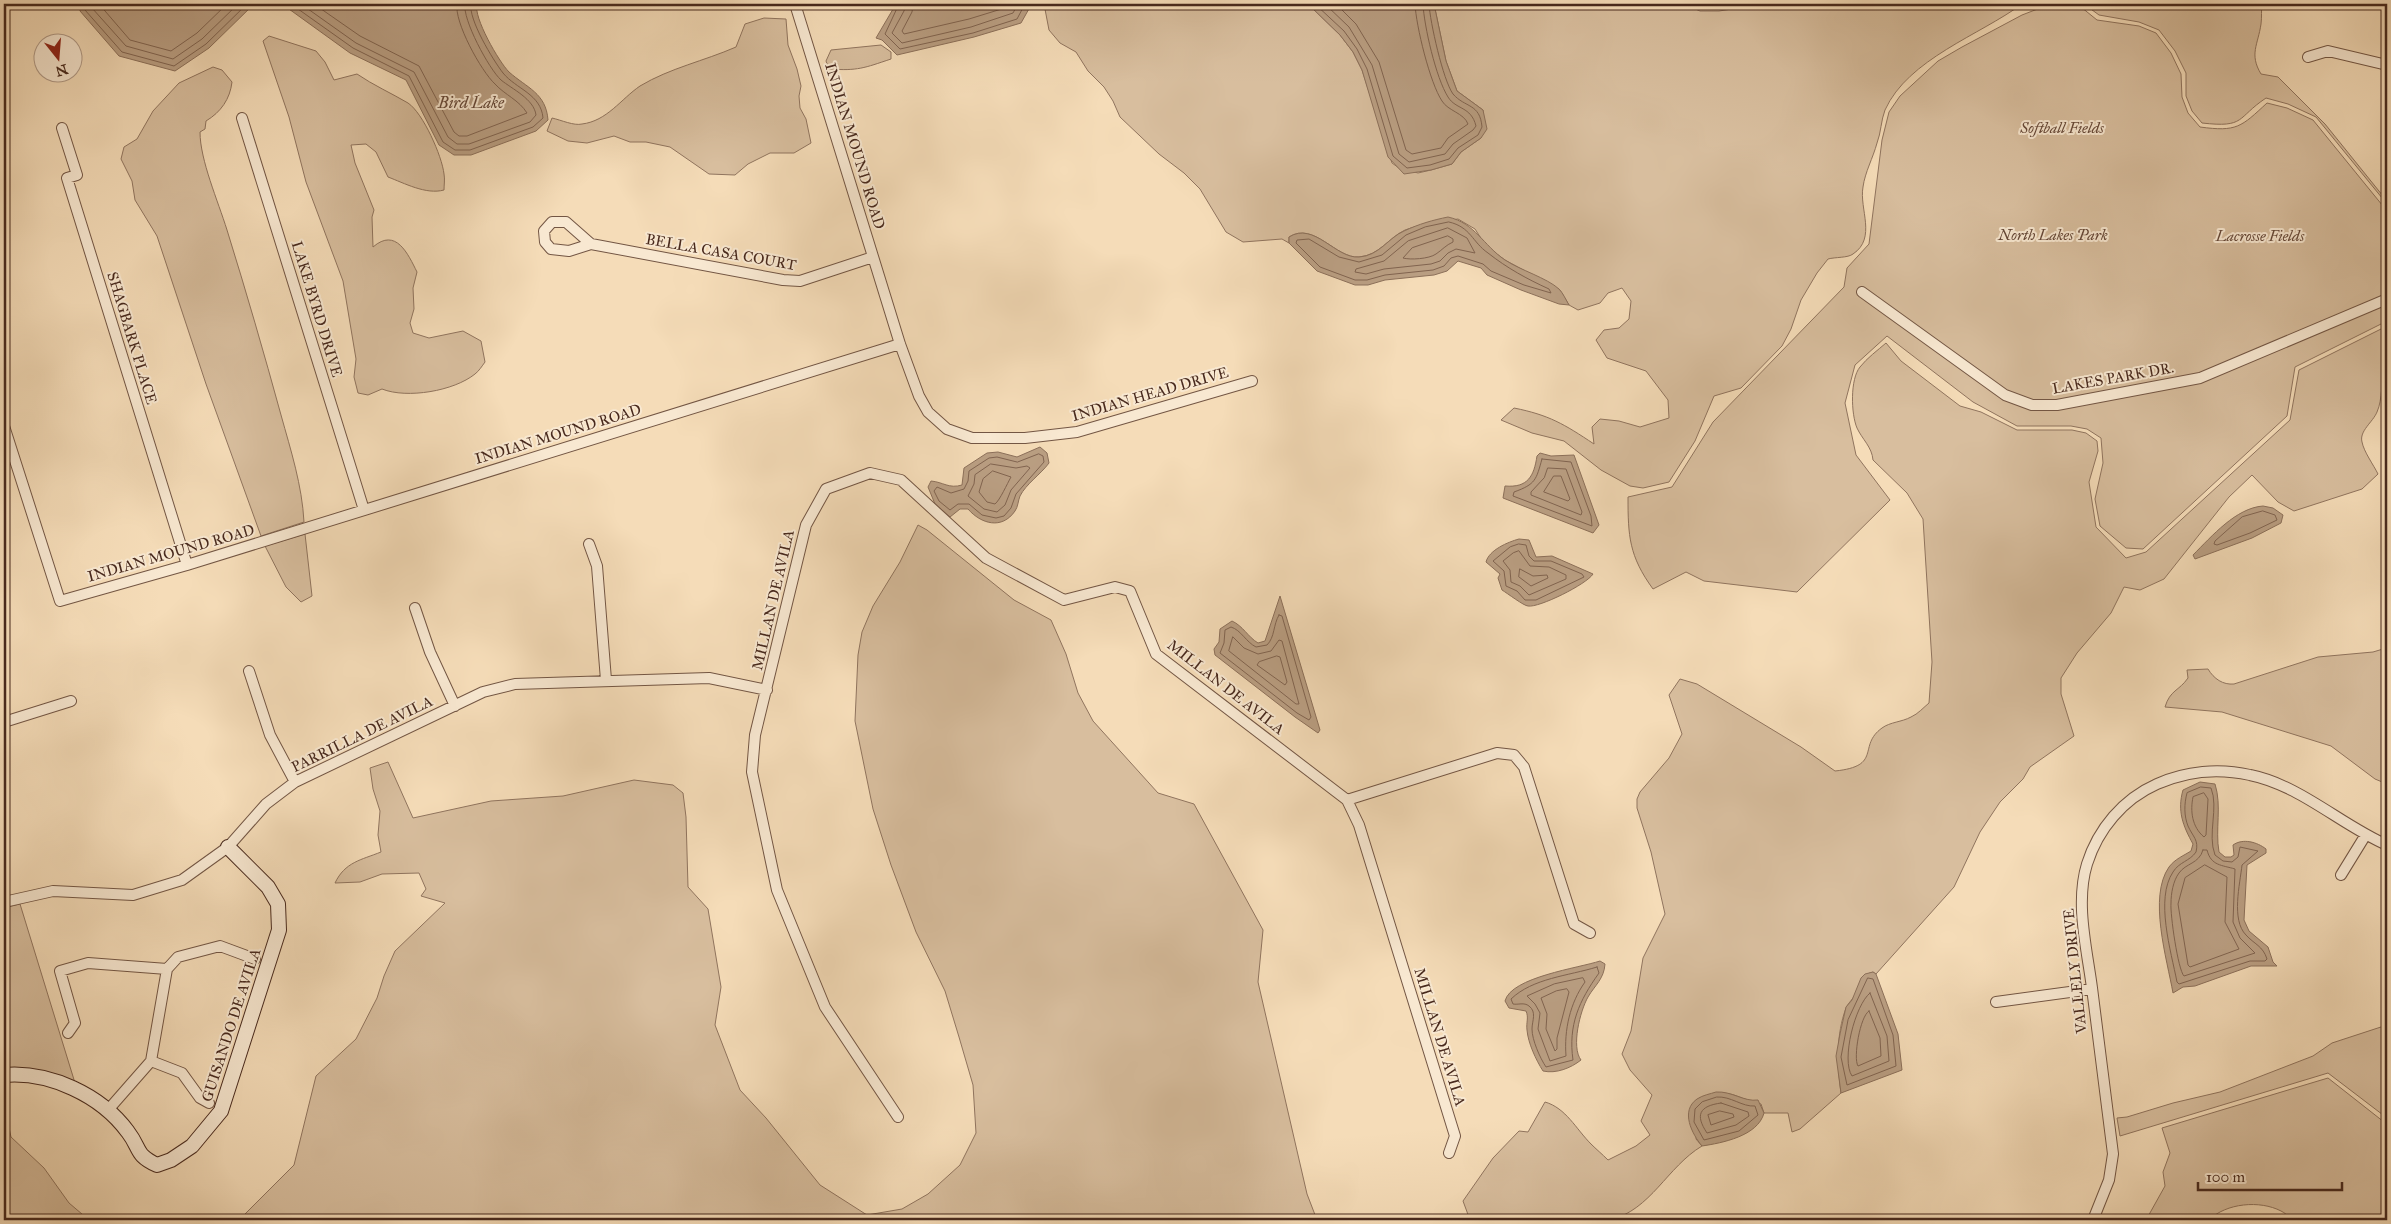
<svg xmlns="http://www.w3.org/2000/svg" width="2391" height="1224" viewBox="0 0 2391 1224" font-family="'IM FELL Great Primer',serif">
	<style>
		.green { fill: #d8be9e; stroke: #90745e }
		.water { fill: #ba9f83; stroke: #8c705a }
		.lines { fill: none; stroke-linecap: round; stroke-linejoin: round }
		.shore { stroke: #816450; stroke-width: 1 }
		.street-casing { stroke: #735644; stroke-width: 12 }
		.secondary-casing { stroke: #48291d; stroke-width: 16 }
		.street { stroke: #f8e8d1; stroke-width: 10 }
		.secondary { stroke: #f8e8d1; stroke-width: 14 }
		.labels { text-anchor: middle; stroke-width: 4; stroke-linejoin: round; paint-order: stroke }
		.park-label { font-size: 15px; font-style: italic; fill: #654737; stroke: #f8e8d1 }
		.street-label { font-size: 15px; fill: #48291d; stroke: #f8e8d1 }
		.water-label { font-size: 16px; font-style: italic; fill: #644636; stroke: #f8e8d1 }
	</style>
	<rect width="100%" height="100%" fill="#f5dcb8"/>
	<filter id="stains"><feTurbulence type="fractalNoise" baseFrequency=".004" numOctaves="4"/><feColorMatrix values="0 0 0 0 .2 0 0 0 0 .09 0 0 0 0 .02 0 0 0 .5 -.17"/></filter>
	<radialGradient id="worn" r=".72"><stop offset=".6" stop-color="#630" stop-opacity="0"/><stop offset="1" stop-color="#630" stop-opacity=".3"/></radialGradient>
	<path class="green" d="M1044,4h264l32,31 13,17 9,18 30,93 7,5 19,5 13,-3 21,-6 9,-12 20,-14 2,-28 -26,-19 -11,-30 -12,-57h250l16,7h19l44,-7h259c-42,31 -114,55 -137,106 -4,10 -4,23 -8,33 -4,15 -12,29 -14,44 -4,22 14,51 -10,67 -5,4 -18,3 -25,5l-11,14 -16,27 -10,29 -9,17 -41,42 -27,8 -19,45 -26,41 -26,6 -13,-2 -29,-16 -37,-29 -32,-8 -31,-13 13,-12c35,7 50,16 80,36l-2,-17 8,-8 19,2 21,6 29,-9 -1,-18 -22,-29 -39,-13 -11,-18 8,-10 15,-2 10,-9 2,-18 -9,-13 -14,5 -8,10 -22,7 -9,-5 -9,-15 -55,-30 -19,-14 -11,-17 -17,-10c-17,3 -37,5 -53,11 -17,8 -25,25 -46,27 -23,2 -45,-36 -70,-20v6l-7,-4 -39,3 -17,-10 -26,-43 -16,-16 -25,-19 -39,-37 -7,-16 -9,-14 -16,-16 -12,-19 -16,-9 -11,-13z
		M2067,4l14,3 16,13 42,6 17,7 15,20 10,21 1,23 6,16 12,14c37,5 41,0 67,-24l20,5 26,12 74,91v110l-92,46 -8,49 -144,133 -17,-1 -26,-22 -5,-27 8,-36 -2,-25 -14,-9 -16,-3h-54l-44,-24 -86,-66 -32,29 -10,38 11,52 34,45 -93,92 -93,-11 -18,-9 -33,17c-24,-33 -25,-53 -25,-92l44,-10 41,-65 131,-135 3,-19 22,-24 13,-104 7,-28 11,-16 38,-35 24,-14 60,-32 26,-10z
		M2084,4h178c-1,6 0,13 -1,20 -3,21 -12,30 0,50l17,3 47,47 62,77v3l-71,-87 -28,-13 -22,-6c-30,20 -20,30 -64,25l-10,-12 -6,-15v-23l-11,-22 -16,-21 -20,-8 -40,-7z
		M764,18l22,1 2,26 9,24 4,17 -2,10 1,12 6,11 5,24 -17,10h-24l-22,11 -13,11 -26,-1 -39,-27 -24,-5h-16l-16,-6 -27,7 -19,-2 -21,-10 5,-13c9,2 22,8 30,6 25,-3 39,-25 58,-38 30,-18 64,-25 96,-39l9,-23z
		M269,36l47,15 9,11 9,18 23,-6c16,11 34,19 51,29 15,10 34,53 36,71 1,5 0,11 0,16 -18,5 -40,-7 -56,-13l-12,-25 -10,-8 -15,1 4,18 19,47 -2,7 1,30c23,-20 35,7 44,25l-4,16 1,21 -4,14 3,10 16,5 34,-7 18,10 4,21c-3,4 -6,9 -10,12 -21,17 -68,25 -93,15l-14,6 -10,-2 -4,-16 2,-18 -13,-78 -37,-99 -17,-65 -26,-76z
		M881,45l10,7v7c-27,9 -33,12 -62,10l-3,-8 5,-11z
		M213,67l9,3 10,12c-2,17 -11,30 -26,39l-1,8 -5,3c0,28 18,69 27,98 19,61 37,123 54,185 10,36 21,70 23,107l-43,14 -55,-152 -49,-148 -22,-36 -3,-19 -11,-22 3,-12 13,-8 16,-28 26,-28z
		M2387,326v44c-7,10 -4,29 -10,42 -4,10 -18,19 -15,30 2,10 11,22 16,32l-16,15 -68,22 -16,-9 -26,-27 -23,22 -65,82 -24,11 -16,-3 -13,26 -34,40 -16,25v16l13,42 -44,31 -7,12 -23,23 -20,30 -26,55 -78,87 -3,-2c-13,3 -13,12 -18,23 -2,4 -7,8 -9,13 -10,27 -9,56 -5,85l-41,36 -8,3 -4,-19h-24l-3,-9c-29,-7 -30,-17 -62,-6l-3,41 6,7c-35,21 -51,64 -92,74h-140l-7,-19 30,-43 26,-27 9,1 17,-30c21,6 31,27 46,42 5,5 11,10 17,16l28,-14 14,-11 -9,-14 11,-26 -22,-25 -8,-16 9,-23 12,-73 22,-44 -14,-62 -14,-44v-9l3,-7 29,-34 13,-24 -13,-39 11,-16 17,5 104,63 34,24c48,-5 22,-25 47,-43 8,-6 20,-6 29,-11 7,-3 13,-10 18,-14l3,-41 -9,-143 -16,-26 -34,-33c-1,-13 -11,-21 -16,-32 -6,-14 -7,-49 3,-61 7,-9 18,-17 26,-24l15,18 59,45 21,6 36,18h55l14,3 11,8 1,10 -9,31 7,45 30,31 20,-6 144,-132 9,-50z
		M918,525l9,5 87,70 37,20 15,34 12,39 15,28 65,72 36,11 69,126 -5,52 49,212 10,26h-1078l55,-55 22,-89 40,-37 21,-41 7,-22 11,-25 50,-48 -24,-7 5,-7 -7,-16 -37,1 -22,8 -25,1c10,-21 26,-23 46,-31l-3,-17 2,-24 -7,-22 -3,-21 18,-6 25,56 78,-17 72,-5 71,-16 39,5 10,8 3,24 2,70 20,22 13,78 -6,38 25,65 26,28 54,67 47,30 35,-6 26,-15 32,-29 16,-32 -3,-48 -14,-48 -14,-46 -29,-59 -25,-67 -18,-56 -18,-88 3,-66 4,-23 11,-26 27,-44z
		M305,534l7,62 -11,6 -15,-15 -21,-41z
		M2387,644v140l-12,-5 -44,-33 -109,-34 -57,-5c5,-17 14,-16 23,-29l-1,-8 21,-1c6,10 15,16 26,15l84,-27 55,-5 10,-3z
		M20,904l55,179 -71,-13v-162z
		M2387,1025v93l-59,-45 -208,63 -3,-18 10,-1 46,-14 47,-11 93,-36 19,-13z
		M2328,1078l56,44 3,6v92c-29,0 -60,3 -89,0 -6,0 -11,-6 -17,-9 -21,-11 -55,-8 -72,9h-63l19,-34 -2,-14 7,-19 -8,-25z
		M4,1105l7,32 33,31 25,35 20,17h-85z"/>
	<path class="water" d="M80,4h174l-45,44 -34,23 -56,-15 -39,-45z
		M282,4h195c-4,13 22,58 32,68 18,16 37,21 39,48l-12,11 -65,24h-17l-15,-10 -33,-65 -56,-27z
		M896,4h133l1,3 -9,16 -47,14 -77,18 -15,-15 -6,-2z
		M1308,4h126l12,57 11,30 26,19 4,19 -6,9 -20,14 -9,12 -21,6 -27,4 -16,-17 -26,-87 -9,-18 -13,-17z
		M1448,217c27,6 35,28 57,43 15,10 42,18 54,29 4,4 7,11 10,16l-10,-1 -38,-14 -34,-15 -6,-7 -23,-7 -11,10 -13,4 -49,5 -17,5h-13l-38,-14 -28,-28v-6c25,-16 47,22 70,20 20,-1 29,-19 45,-26 15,-7 29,-11 44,-14z
		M1040,447l7,6 2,10c-8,11 -23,21 -29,33 -2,5 -2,11 -5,15 -13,19 -34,13 -47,-2h-8l-10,8 -15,-13 -7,-17 3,-6c12,1 18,8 31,4l2,-17 23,-15 11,-1 19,5z
		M1540,453l11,3 23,-1 25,70 -6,8 -90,-35 2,-12c23,2 29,-10 32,-30z
		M2263,506l10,2 10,7 -2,8 -29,15 -57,21 -2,-4c19,-19 43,-47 70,-49z
		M1519,539l10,1 7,17 16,-1 41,18c-6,10 -54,34 -65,32 -4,0 -21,-13 -26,-16l-4,-12 2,-4 -14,-12c3,-12 22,-20 33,-23z
		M1280,596l40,134 -2,3 -23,-16 -80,-62 -1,-6 5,-7 1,-13 12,-8c11,5 16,16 26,22l7,-2z
		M2200,782l15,2c7,22 0,45 4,68l6,5h6l3,-2 -1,-10c10,-7 24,-3 33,4v4l-19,12 -3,55 5,11 19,16 5,15 4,4h-26l-56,20 -12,1 -10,6c-6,-34 -25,-96 -4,-126 6,-8 14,-11 22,-16l2,-7c-10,-18 -16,-33 -10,-54z
		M1600,961l5,3c-1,15 -10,21 -17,33 -8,14 -17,50 -7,63 -10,8 -25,14 -38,11 -7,-11 -15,-28 -16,-41 -1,-8 2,-12 -1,-19l-17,-3 -4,-7c6,-24 74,-33 95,-40z
		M1873,972l3,2 22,60 4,36 -61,23 -5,-37 4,-22 6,-27 6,-7 9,-22 4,-4z
		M1716,1092c16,-1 28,10 42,8l6,13c-6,23 -42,30 -62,33 -10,-12 -22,-35 -5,-47 6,-4 13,-5 19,-7z"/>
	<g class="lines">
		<path class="shore" d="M85,4v6l37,42 52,14 32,-22 41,-40
			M91,4l1,4 34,38 47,13 29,-20 36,-35
			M99,4l31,36 41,11 26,-18 30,-29
			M291,4l62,44 56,28 34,66 12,8h15l63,-23 10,-9c-2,-24 -27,-29 -40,-45 -10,-13 -35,-54 -32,-69
			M301,4l55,39 58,29 34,65 9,7h12l61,-22 6,-7c-2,-16 -24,-26 -35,-35 -12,-11 -39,-61 -36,-76
			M314,4l46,32 59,30 35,66 5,4h8l60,-23c-8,-13 -22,-18 -32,-29 -14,-13 -41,-62 -38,-80
			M899,4l-14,30 15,15 73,-16 44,-14 8,-15
			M906,4l-2,7 -12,22 10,10 69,-16 42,-14 5,-9
			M913,4l-1,8 -10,19 2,3 65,-15 39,-12 2,-3
			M1315,4l29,27 13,18 10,20 26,87 14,12 23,-3 19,-6 9,-11 20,-13 4,-8c-2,-24 -17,-19 -29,-33 -10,-14 -23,-72 -24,-90
			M1325,4l24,23 23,38 27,89 10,8 36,-8 8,-10 20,-14 3,-4c-5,-20 -20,-16 -28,-29 -12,-19 -24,-71 -25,-93
			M1336,4l20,20 23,38 27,88 6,4 29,-6 7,-10 20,-14c-4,-11 -20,-13 -26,-23 -12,-18 -26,-75 -27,-97
			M1449,222c22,5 23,20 39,31 19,15 39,26 61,36l2,4 -27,-8 -33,-14 -8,-7 -25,-8 -7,2 -7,8 -11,4 -48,5 -18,5h-12l-35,-13 -24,-24 1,-3 12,-1 30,18 20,5 23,-7 24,-20 19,-8z
			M1448,228l19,10 8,15 -19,-4 -8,4 -8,8 -9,3 -47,5 -18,5 -11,-2 1,-3 28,-8 24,-20z
			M1448,236l5,3v3c-7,3 -11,8 -17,12 -7,5 -26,6 -33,4l9,-10z
			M1039,454l4,2 1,6 -28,32 -5,14 -7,8 -8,2 -14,-3 -13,-11h-11l-8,6 -11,-9 -5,-10 3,-4 14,6 13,-4 4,-8 1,-10 20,-13 8,-1 20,5z
			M1542,459l29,3 20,54 1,10 -79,-30 1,-4c22,-8 22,-12 28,-33z
			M991,464l25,4 11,-2 3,2 -19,22 -6,15 -8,7 -13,-3 -16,-13 6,-12 1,-9z
			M1548,468l18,1 16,43 -1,3 -50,-20v-3l13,-14z
			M993,471l18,6c-4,7 -11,23 -16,27l-8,-2 -8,-10 4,-13z
			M1554,476h7l9,23 -2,2 -24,-9z
			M2263,511l12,4 2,5 -27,13 -33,12 -3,-1 1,-3 27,-24z
			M1519,544l7,1 3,11 5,5h17l31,13 2,3 -48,23h-11l-8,-9 -11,-5 -2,-15 -11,-10 17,-14z
			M1519,551l11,15 19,1 17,8v4l-37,16 -9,-9 -9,-4 -1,-12 -7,-9 10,-8z
			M1520,569l13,7 14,-1 1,3 -17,8 -12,-9z
			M1279,615l3,1 29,101 -2,3 -12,-7 -77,-60 4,-10 1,-13 6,-3c10,3 15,15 25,20l11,-2c8,-8 6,-20 12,-30z
			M1233,637l11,11 14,6 13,-3 8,-11 3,1 17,63h-3l-67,-53z
			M1277,656l3,1 7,25 -2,3 -28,-20 2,-3z
			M2201,787l10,1c8,20 -4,46 4,67l8,6 9,1 6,-5 2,-10 18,4 -16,14c-2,19 -11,55 4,70 8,9 17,11 21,24l-2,2h-15l-71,23 -2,-2c-6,-31 -22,-83 -4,-110 6,-10 17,-11 23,-20 3,-12 -3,-15 -8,-26 -4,-10 -4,-22 -1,-33z
			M2204,793l4,6 -2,36 -2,2c-12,-10 -14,-26 -11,-40z
			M2203,850h4c4,16 15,15 28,19l-2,53 7,16 15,15 -71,23c-6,-6 -14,-62 -13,-73 0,-9 2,-22 8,-30 7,-10 20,-9 24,-23z
			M2205,865l22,12 -2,45 14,27 -49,18 -2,-2 -10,-61 7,-26z
			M1597,967l2,6c-20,28 -31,52 -26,87l-27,7c-6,-9 -14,-27 -14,-38 0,-8 5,-17 -3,-23 -5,-4 -11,-1 -16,-2l-2,-5c22,-21 57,-23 86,-32z
			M1583,978l2,4c-15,21 -21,48 -19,74l-16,5 -12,-32 2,-16 -5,-9 -8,-8 27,-12z
			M1868,978l5,1 20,56 3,31 -49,19 -6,-28 7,-37z
			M1567,989l2,3 -12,46v11l-2,2 -9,-22 1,-15 -6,-16 15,-7z
			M1870,993l17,43 2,25 -37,15c-11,-16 3,-71 18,-83z
			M1869,1011l11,27 1,18 -23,10c-5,-8 2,-50 11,-55z
			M1717,1097c14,-1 25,10 38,9l3,9 -19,16 -35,9 -10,-18 1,-13 7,-7z
			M1721,1103l27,9 1,4 -13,9 -29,8c-12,-18 -8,-27 14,-30z
			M1720,1111l13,3 1,3 -23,8 -3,-10z"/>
		<defs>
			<path id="street" d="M795,4l105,340 19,52 9,16 19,17 25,9h53l52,-6 175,-51
				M2308,57l20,-6 59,14
				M242,118l122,392
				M62,128l15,47 -10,3 120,387
				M591,244l-22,7 -18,-2 -6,-7 -1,-11 8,-9h14l25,22 192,36 17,1 73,-24
				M1862,292l143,103 27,10h25l143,-27 187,-79
				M4,426l56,175 127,-36 713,-221
				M589,544l8,22 9,114
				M415,608l15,44 25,54
				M249,671l21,64 25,47
				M4,722l67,-21
				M1347,800l150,-47 17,2 10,12 50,157 16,9
				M2341,875l24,-39
				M4,902l49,-11 80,4 49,-15 46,-33 38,-43 29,-22 188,-90 32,-8 194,-6 58,12
				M1996,1002l96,-13
				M68,1033l7,-10 -15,-52 28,-8 79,6 11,-12 42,-11 35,13
				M151,1061l31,12 18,25 9,5
				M108,1110l43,-49 16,-92
				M898,1117l-73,-110 -48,-117 -25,-118 3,-37 51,-210 20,-36 44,-16 31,7 85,78 78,42 51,-13 15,4 26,63 191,146 12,25 96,311 -6,17
				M2093,1220l16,-40 4,-26c-7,-55 -14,-111 -21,-166 -5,-39 -17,-85 -5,-124 11,-35 36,-65 70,-80 29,-13 62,-16 93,-9 50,10 91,50 137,70"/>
			<path id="secondary" d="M4,1075c45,-4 97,20 124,57 13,17 7,23 29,33l14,-5 21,-14 29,-35 58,-181 -1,-26 -10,-17 -40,-40"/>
		</defs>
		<use href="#street" class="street-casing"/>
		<use href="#secondary" class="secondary-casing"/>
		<use href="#street" class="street"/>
		<use href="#secondary" class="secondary"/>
	</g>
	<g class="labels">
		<g class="park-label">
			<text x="2062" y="133">Softball Fields</text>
			<text x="2053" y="240">North Lakes Park</text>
			<text x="2260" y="241">Lacrosse Fields</text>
		</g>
		<g class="street-label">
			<text transform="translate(855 146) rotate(73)" y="5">INDIAN MOUND ROAD</text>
			<text transform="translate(721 252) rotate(10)" y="5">BELLA CASA COURT</text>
			<text transform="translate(317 309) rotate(73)" y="5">LAKE BYRD DRIVE</text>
			<text transform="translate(132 338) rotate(73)" y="5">SHAGBARK PLACE</text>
			<text transform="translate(2113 378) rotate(-10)" y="5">LAKES PARK DR.</text>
			<text transform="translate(1150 394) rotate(-16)" y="5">INDIAN HEAD DRIVE</text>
			<text transform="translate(558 434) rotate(-17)" y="5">INDIAN MOUND ROAD</text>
			<text transform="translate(171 553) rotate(-16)" y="5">INDIAN MOUND ROAD</text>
			<text transform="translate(773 600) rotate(-77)" y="5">MILLAN DE AVILA</text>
			<text transform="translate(1226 687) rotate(38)" y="5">MILLAN DE AVILA</text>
			<text transform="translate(362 734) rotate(-26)" y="5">PARRILLA DE AVILA</text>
			<text transform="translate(2075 971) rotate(-96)" y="5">VALLELY DRIVE</text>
			<text transform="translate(231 1025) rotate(-72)" y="5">GUISANDO DE AVILA</text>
			<text transform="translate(1440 1037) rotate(73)" y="5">MILLAN DE AVILA</text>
		</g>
		<g class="water-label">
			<text x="471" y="108">Bird Lake</text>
		</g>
	</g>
	<rect width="2391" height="1224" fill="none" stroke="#f5dcb8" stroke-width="20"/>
	<rect x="5" y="5" width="2381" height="1214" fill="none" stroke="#48291d" stroke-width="2.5"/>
	<rect x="10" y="10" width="2371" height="1204" fill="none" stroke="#48291d"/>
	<g transform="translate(58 58) rotate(163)"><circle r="24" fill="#f8e8d1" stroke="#b29c89"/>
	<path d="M0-4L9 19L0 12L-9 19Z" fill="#8f2418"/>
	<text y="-8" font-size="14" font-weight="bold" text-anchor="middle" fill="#48291d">N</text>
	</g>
	<path d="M2198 1182v8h144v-8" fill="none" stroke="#48291d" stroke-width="2.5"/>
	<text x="2206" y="1182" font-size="15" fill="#48291d" stroke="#f8e8d1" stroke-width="4" paint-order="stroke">100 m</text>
	<rect width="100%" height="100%" filter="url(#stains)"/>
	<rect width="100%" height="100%" fill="url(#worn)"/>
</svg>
